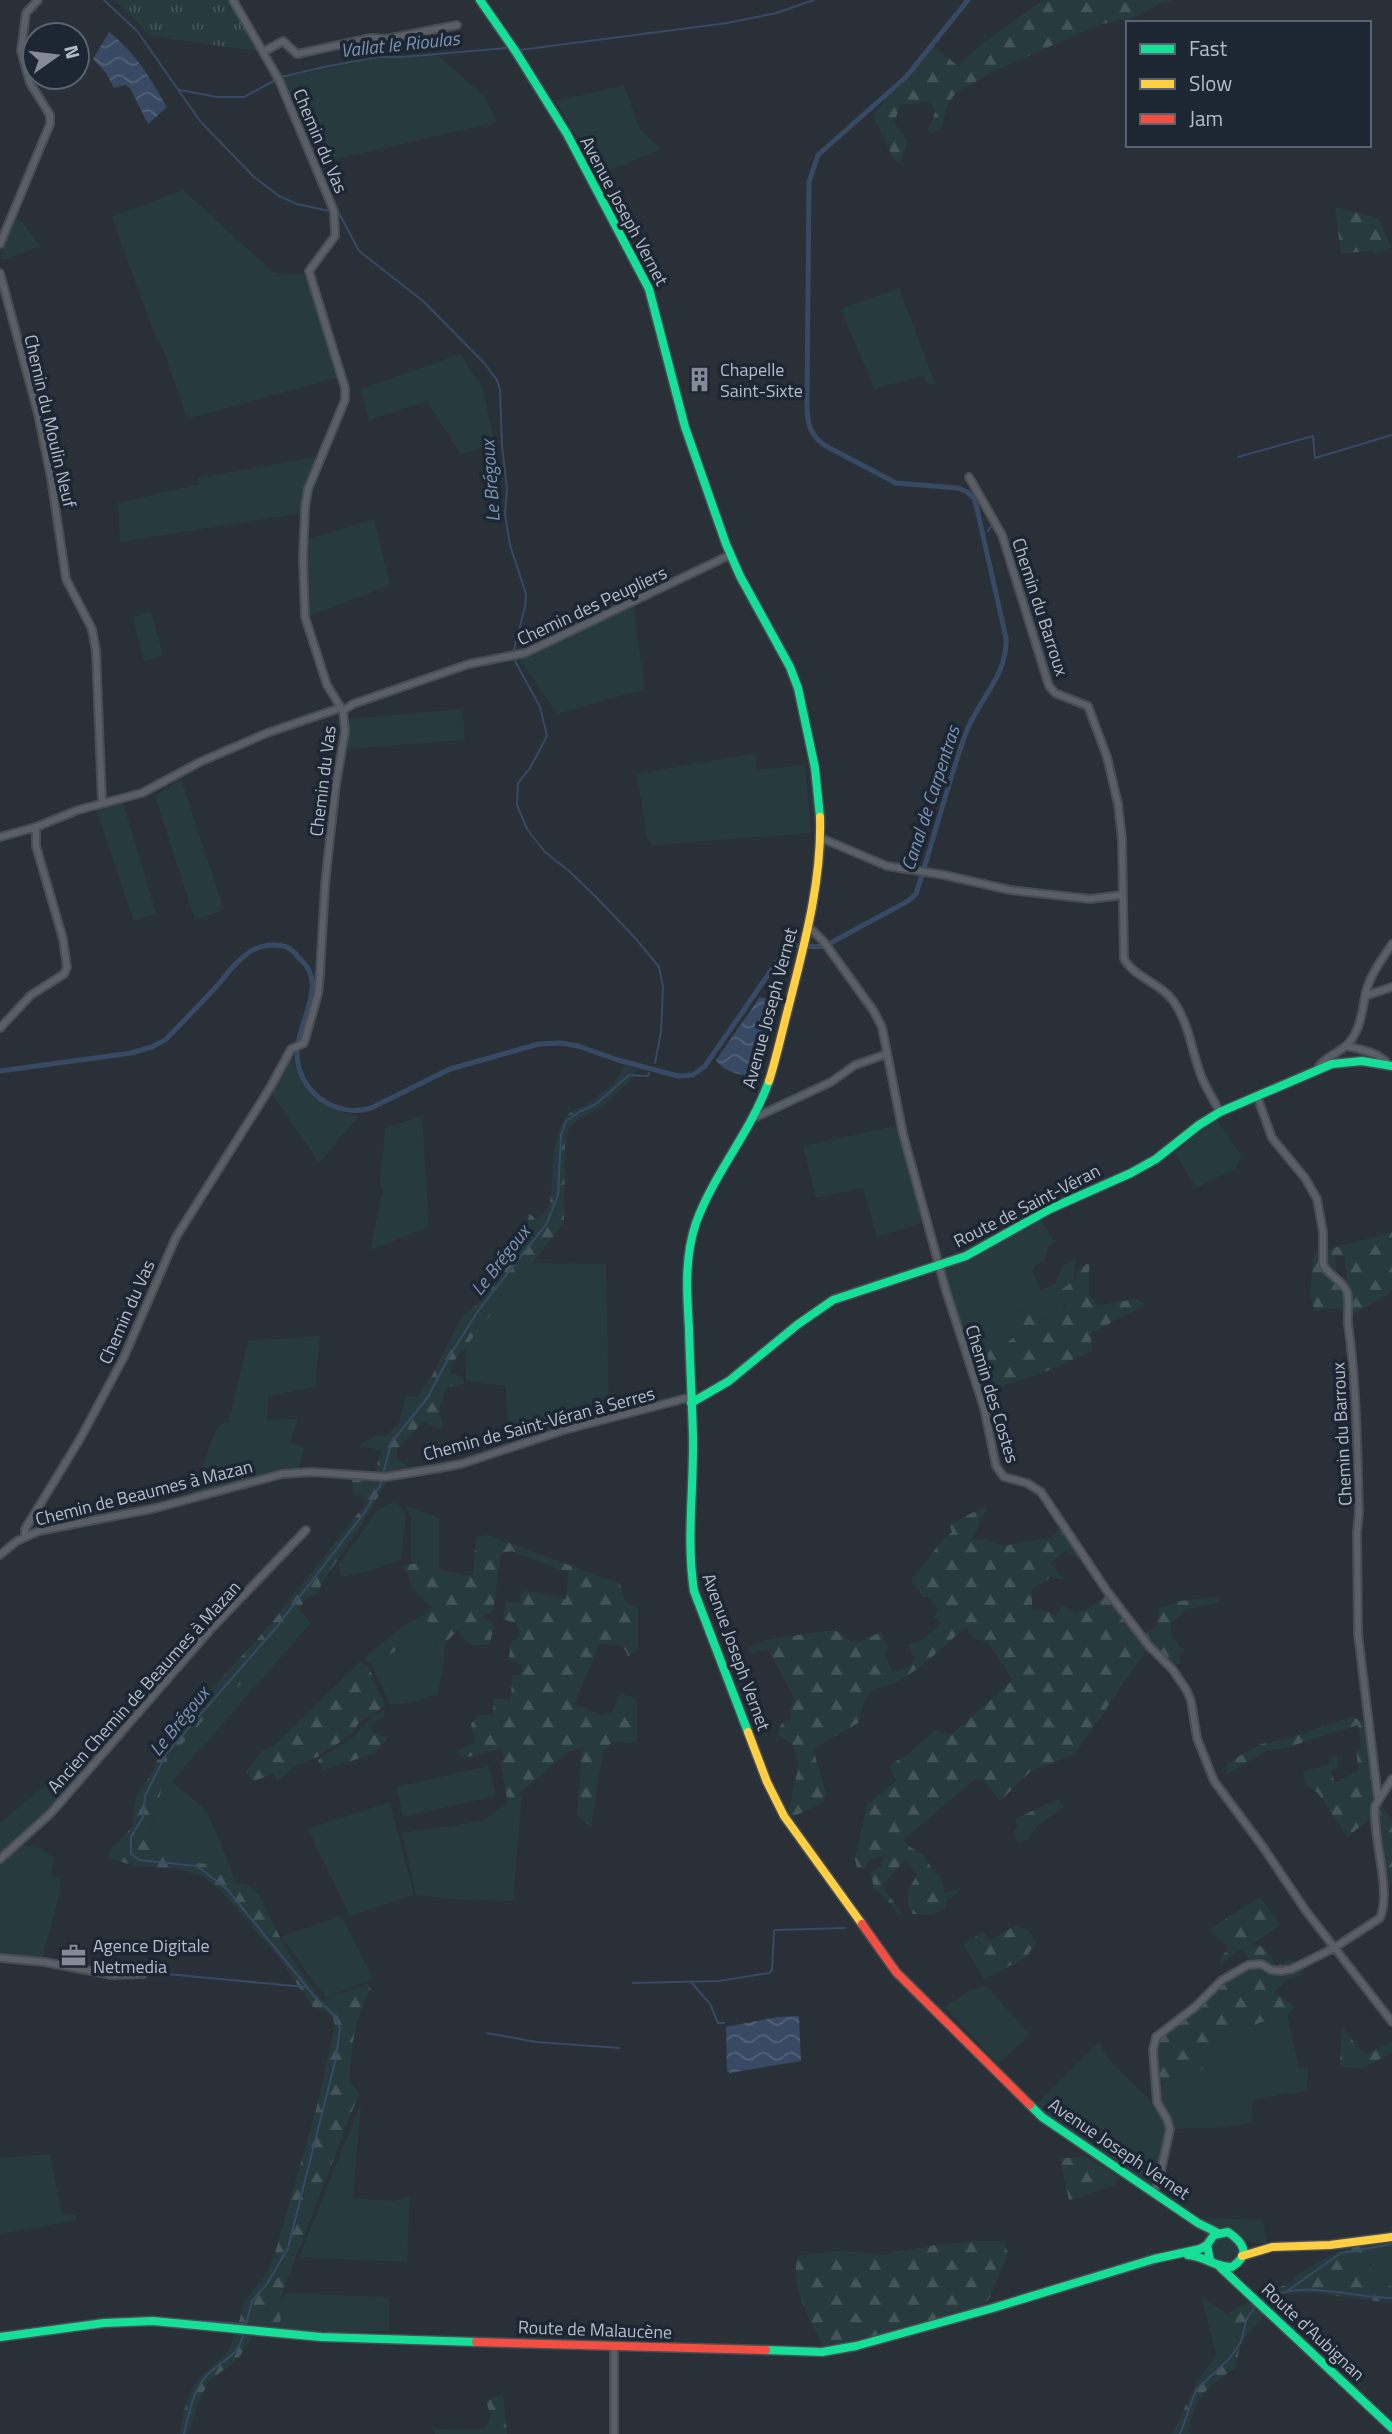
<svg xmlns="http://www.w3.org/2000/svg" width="1392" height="2434" viewBox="0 0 1392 2434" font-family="'Titillium Web',sans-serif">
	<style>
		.grass { fill: #273a3e }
		.forest { fill: url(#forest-firs) }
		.park { fill: url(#park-tufts) }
		.water { fill: url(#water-waves) }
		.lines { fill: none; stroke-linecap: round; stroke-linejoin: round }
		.stream { stroke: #384963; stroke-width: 2 }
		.canal { stroke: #384963; stroke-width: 5 }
		.street-casing { stroke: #484c53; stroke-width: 10 }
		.fast-casing { stroke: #484c53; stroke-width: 11 }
		.slow-casing { stroke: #484c53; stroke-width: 11 }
		.jam-casing { stroke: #484c53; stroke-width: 11 }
		.street { stroke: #5a5e66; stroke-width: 6 }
		.fast { stroke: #16e098; stroke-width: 8 }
		.slow { stroke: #ffcf43; stroke-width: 8 }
		.jam { stroke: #f24e42; stroke-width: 8 }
		.labels { text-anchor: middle; stroke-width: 7; stroke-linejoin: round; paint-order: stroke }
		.street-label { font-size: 18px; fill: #b4bcc9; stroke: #1d2633 }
		.poi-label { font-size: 18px; fill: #b4bcc9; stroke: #1d2633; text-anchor: start }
		.water-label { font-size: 19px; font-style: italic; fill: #7c92b1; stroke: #1d2633 }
	</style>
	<defs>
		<pattern id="forest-firs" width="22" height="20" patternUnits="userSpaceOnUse" patternTransform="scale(1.75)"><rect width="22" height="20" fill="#273a3e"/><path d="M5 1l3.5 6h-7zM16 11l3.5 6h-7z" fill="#445559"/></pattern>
		<pattern id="park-tufts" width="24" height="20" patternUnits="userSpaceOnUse" patternTransform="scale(1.75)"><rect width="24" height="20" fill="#273a3e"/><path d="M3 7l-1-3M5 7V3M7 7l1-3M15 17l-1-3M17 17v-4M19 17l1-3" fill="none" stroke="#445559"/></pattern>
		<pattern id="water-waves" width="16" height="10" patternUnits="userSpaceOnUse" patternTransform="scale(1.75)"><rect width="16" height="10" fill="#384963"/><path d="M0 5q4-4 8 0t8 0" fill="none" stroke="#526178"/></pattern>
	</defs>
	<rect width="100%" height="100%" fill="#2a3038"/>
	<path class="grass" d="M436,54l49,43 12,25 -177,41 -38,-85 97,-20h26z
		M624,85l16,44 21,20 -62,26 -43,-74z
		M183,190l91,83 32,1 33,103 -152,42 -24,-70 -10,-18 -41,-114z
		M13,217l11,6 16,23 -33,13h-6l3,-22z
		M899,288l36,95 -7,2 -6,-9 -48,13 -33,-80z
		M461,354l22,36 12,54 -34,10 -35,-53 -57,19 -8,-31z
		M315,457l-11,37 -2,19 -182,29 -2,-39 82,-19 -2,-6z
		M374,519l16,66 -83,32 -1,-77z
		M633,605l12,84 -88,25 -38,-56z
		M151,612l12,43 -19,7 -11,-45z
		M462,709l3,31 -119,9 3,-30z
		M756,753l1,17 48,-5 6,68 -158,12 -6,-7 -10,-64z
		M181,779l43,131 -29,10 -40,-124z
		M123,803l33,110 -22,8 -38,-112z
		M291,1055c14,37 28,55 68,61l-40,47 -50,-73z
		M422,1116l7,111 -59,23 13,-61 -3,-3 5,-58z
		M1217,1120l25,36 -7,13 -39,19 -21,-35 25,-22z
		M896,1126l26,97 -45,14 -14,-49 -47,10 -13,-52z
		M1041,1219l14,23 -7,6 -3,12 -13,9 9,21 14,-6 7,-18 14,-8c-2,26 -4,37 -18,60l-16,2 -11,-13 -12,4v23l-19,13 -23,5 -2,6 6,16 -1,19 -38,-124 45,-19z
		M532,1263l74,1 3,151 -102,24 -1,-53 -40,-5 -1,-36z
		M320,1336l-5,51 -47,9 -1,24 31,-1 -8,25 14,2 -5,23 -15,1 -93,25 25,-65 4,-6 9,-3 19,-80z
		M396,1501l10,15 -5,44 -35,12 -24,5 -4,-11 38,-55z
		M405,1505l34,13v51l-28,-7v-45z
		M298,1609l13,14 -139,159 34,28 23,53 6,19 -24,-18 -16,-1 -6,-12h-33l-7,-11c3,-27 16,-52 17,-78l57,-64 23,-18 13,-23 2,-12 14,-16 8,2z
		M429,1612l-4,6 7,8 10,46 -4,22 -25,8 -23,3 -19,-41 23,-12 16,-21 -4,-7z
		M489,1766l7,30 -93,21 -7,-30z
		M48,1783l14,15 -62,59v-34z
		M522,1793l-9,108 -64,-2 -33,-4 -14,-62 81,-12z
		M390,1802l24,93 -64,21 -42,-87z
		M21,1845l20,3 2,4 12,5 -4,18 10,5 -1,13 -18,66 -42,-4v-95z
		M341,1916l32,63 -47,19 -45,-61z
		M986,1985l44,50 -32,29 -53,-57 25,-17z
		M1287,2013l12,56 9,-2 -1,24 -54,8 -1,24 -33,5 -48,1 -12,-27v-19l3,1 46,-22 3,-15 5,-8 46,-17 16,1z
		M1099,2042c12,30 65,60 68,86 1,16 -8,38 -12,54l-4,4 -108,-73 -7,-8z
		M361,2102l-8,96 42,3 15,-5 -3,66 -108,-5z
		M50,2154l12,60 14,1v5l-76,14v-76z
		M1210,2218l53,2 4,24 -14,-1 -8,-4 -9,-8 -17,-2 -10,-5z
		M1224,2235l13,6 3,14 -11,10 -17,-7v-15z
		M1390,2241l2,5v41l-21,-15 -1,-21 -3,-6z
		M285,2293l104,4v34l-69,2 -40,-4 -1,-15z
		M1201,2296l26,18v28l-10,15z"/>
	<path class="forest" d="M1043,0h132l-14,3 -26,14 -37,8 -108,48 -35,21 -7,9 -7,25 -9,5 -4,-2 8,-21 -8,-8 -28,3 -6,18 14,19 -8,21 -6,-3 -21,-45 59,-70 26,21 24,-22z
		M1335,207l43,11 13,29 -18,8v-5l-32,4z
		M625,1065l11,5 -2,7 -30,28 -27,15 -8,8 -4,17 -1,78 -110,138 -4,12 13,4 1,7 -17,3 -8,21 5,22 -21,-8 -26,27v10l12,8 24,-3 1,4 -44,7 -26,46 -43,63 -2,9 -13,6 -23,33 -8,-3 -14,16 -2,12 -13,23 -23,18 -57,64c-1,26 -14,51 -17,78l7,11h33l6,12 16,1 24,19 15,3 8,8 30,59 34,47 45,-16 4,5c-17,29 -20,59 -22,93l10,11 -77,200 -2,36 -41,-7 6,-21 23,-30 7,-18 41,-143 19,-85 -2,-7 -8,-7 -12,-4 -37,-53 -55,-63 -17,-14 -26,-8 -43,-3 -26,-8 -1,-5 24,-26 4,-29 19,-31 6,-20 8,-13 97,-104 101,-128 -7,-8 -5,3 -3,-18 8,-6h14l8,-22 -23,-6 19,-10 8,1 14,-14 5,-26 12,1 15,-21 28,-57 22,-19 16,-20 6,-12 14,-15 8,-18 -8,-2 -1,-5 10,1 2,-15 10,5 11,-15 5,-60 5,-16 7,-13 9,-6 9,-3 29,-23z
		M1392,1232v58l-6,6 -36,20 -5,-60 -10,1 2,21 -13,-15 2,-13z
		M1322,1250v14l23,28 1,21 -9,-5 -22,3 -5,-16 4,-43z
		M1089,1263v31l9,11 39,-6 8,6 -54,28 1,18 -47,21 -65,21 1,-19 -6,-16 3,-6 22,-5 19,-13 -1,-22 13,-5 11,13 16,-2 9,-14 -6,-14 15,-11 1,-10z
		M989,1504l-17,36 14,-1 17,7 49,-9 9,-11 24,35 -20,-10 -14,12 14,17 -14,-3 -19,13v19l17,2 7,7 6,-13 13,8c15,-2 20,-11 33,-18l40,53 -74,107 -43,16 -31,30 -15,-20 -6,-2 -6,2 -68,57v5c5,5 10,6 16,10 7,6 9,15 15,21l4,1 5,18 13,-4 -2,4 -9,7 -2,9 -14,6 -18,-1c-11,-15 -5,-24 4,-39l-11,-16 -24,27 20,28 -3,1 -17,-21 -8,-5 -3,-17 10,-6 4,-10 -15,3 -5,10 -8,-1 -2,-9 12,-55 27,-21 2,-3 -6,-12 1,-4 18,-10 26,-24 16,5 62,-55 -26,-38 -13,-3 -8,-12c-30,25 -56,56 -95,63l-7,11 -6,22 -45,26 13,45 -3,9 -33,15 -5,-8 4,-1 10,-44 -7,-21 -14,-9 3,-11 10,-6 -1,-9 5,-9 -27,-51 -17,5 -3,-6 18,-8 60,-9h10l14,10 10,1 21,-10 2,8 6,6 -4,7 7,19 16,-4 7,-8 -7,-15 14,-5 19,-16 -6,-8 3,-7 -9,-12h-6l-12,-17c15,-15 25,-36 41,-48l-3,-7z
		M488,1535l132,49 5,18 13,6v43l-10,5 -5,-10 -23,-3 -26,61 28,11 10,-3 8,-18 17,4v45l-25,-1 -9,8 -12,77 -14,-12 5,-67 -14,4 -60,51 -8,-41 4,-3 -2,-10 -39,9 -6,-7 18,-9 -4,-18 8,-9h14l1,-17 17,2 1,-25h9l1,-10 -13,-6 2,-18 9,-5 -4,-13 -13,-4 3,-17h13l4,-12 43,9 2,-26 -56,-22 -11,2 -8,58 -11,6 12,6 -4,21c-19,3 -21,2 -32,-14l-12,12 -4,30 -10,-46 -8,-8 7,-11 -19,-19 -4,-14 -6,-8c22,-9 47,11 71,9l3,-38z
		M1217,1597l2,3 -6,4 -26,5 -16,14v12l13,16 -6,4 3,8 -9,3 -2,-2 -26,-29 13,-10 2,-17 22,-7z
		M406,1624l4,7 -16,21 -23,12 -7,-6z
		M361,1661l8,7 16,38 -26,17 -10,13 -32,21 -21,8 -19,16 -4,-7 -19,7 -9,-8 17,-23 11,-3z
		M384,1711l-1,6 -13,8 3,8 15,5 -12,15 -53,17 -5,-10 34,-22 21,-22z
		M1351,1717l14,4 10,74 -3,11 1,10 -26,21 -29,-44 -13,-9 -2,-12 27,-8 -1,-7 8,-2 1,12 -7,4 4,12 24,-13 -3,-20 5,-2 -3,-23 -73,23 -19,3 -40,24 1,-12 34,-19 25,-5z
		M1058,1799l5,8 -26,19 -9,14 -9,2 -5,-5 3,-12 -2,-6z
		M1380,1799l4,11 8,8v66h-3l-14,-69z
		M1260,1897l20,28 -28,19 12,3 13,19 14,-7 9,6 3,9 -18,7 -10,11 20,15 -17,16 -16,-1 -46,17 -5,8 -3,15 -7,8 -19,11 -23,2 -4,-32 4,-12 45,-36 5,-9 13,-12 26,-15 1,-7 -7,-12 -21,16 -1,-4 8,-12 -19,-18z
		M1016,1925l12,5 8,13 -10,14 -42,22 -21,-35 20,-12 7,9z
		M1342,2027l18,23 7,4 25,-12v11l-30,15 -22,-1z
		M1084,2156l34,19 -3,10 -46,15 -9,-41z
		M976,2241h27l5,12 -19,46 -8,8 -143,39h-15c-12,-24 -36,-64 -24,-90l39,-5 44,4 54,-10z
		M1367,2245l3,6 1,21 21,15v16l-81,-10 -28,1 -11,11 -11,-10 31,-13 2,-5c24,-14 45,-30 73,-32z
		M1247,2302l7,1 12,10 -25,29 -6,26c-29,20 -38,27 -47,63l3,3h-19l26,-54 29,-38v-28z
		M234,2333l19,4 -16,23 -27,20 -10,18 -12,36h-9c4,-16 6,-34 15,-49 14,-20 37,-26 40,-52z
		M503,2393l4,41h-72l-1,-5 43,1 9,-3 5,-11 -5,-15z"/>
	<path class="park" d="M114,0h115l27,51 -105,-15z"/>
	<path class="water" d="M109,32c26,20 42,47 58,75l-19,17 -18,-36 -5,-3 -11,3 -8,-15 -13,-14z
		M760,997l17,5 2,3 -18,70c-15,3 -36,-2 -45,-15z
		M799,2016l2,45 -71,12 -3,-2 -1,-44 51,-10z"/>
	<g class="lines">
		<path class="stream" d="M104,0l34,32 62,89 54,56 25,19 18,8 42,9 20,38 64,50 61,62 13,17 3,10 2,55 5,45 -2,24 5,31 16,49 -1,13 -11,42 2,14 24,44 7,29 -17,32 -12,15 -1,22 10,24 18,23 24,19 26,25 41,43 23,28 4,20 -2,45 -6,31
			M520,50l207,-27 49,-10 38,-13
			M180,90l37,7h27l37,-20 48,-11 50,-9h24l103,-9
			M1238,457l75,-21 2,22 77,-23
			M988,531l2,-4h4
			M347,724v-12
			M330,867l13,-106
			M146,1972l159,15
			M691,1982l19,22 8,19h6
			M633,1983l86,-2 50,-8 3,-3 2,-40 71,-2
			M487,2033l49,9 83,6
			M1287,2291l54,-38 51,-9
			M1263,2300c40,-22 86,-2 129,-2
			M205,2321l40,3
			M246,2325l6,-24 15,-17 21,-36 48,-190 4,-30 -6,-13 -19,-18 -88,-108 -30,-23 -58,-6 -8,-6v-17l12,-20 2,-21 21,-42 109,-125 89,-116 16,-27 11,-43 37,-46 21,-40 29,-46 69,-88 11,-28 3,-60 5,-14 13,-9 17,-8 33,-29 19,1 1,-3
			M184,2434c5,-20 9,-46 25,-61 15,-14 29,-16 35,-40
			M1180,2434l16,-44 34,-32 11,-16 6,-24 9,-12"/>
		<path class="canal" d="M0,1071l131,-18 21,-6 13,-7c18,-18 35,-36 52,-54 10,-12 20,-26 34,-35 10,-6 25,-8 36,-4 4,2 9,7 12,11 31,26 -2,63 -2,95 0,38 38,66 74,55l79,-39 89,-25 22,-1 17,3 40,14 60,16 15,-1 12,-9 83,-120c13,-2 24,2 37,0l83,-45 8,-7c17,-53 31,-107 49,-159 12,-34 43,-59 41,-97l-29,-129 -3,-11 -7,-6 -9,-4 -62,-5 -72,-38c-16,-12 -17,-25 -17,-43l2,-220 9,-27 88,-78 62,-77"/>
		<defs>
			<path id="street" d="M263,52l20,-11 14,13 74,-16 15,1 71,-14
				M0,244l50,-120v-9l-20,-32 -9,-32 5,-38 12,-13
				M0,273l38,141 13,64 15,101 26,50 4,22 6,151
				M969,477l33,58 47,151 6,7 33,13 19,51 11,47 4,35 2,120c11,19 37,24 50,43 14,20 18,48 26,71 5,14 13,26 20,39
				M343,711l10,-7 116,-40 56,-11 205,-98
				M0,837l36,-10 42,-17 64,-17 58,-31 67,-29 73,-25
				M821,838l66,28 57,9 66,15 80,9 32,-4
				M808,926l16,16 49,68 9,17 21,107 43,157 38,117 12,58 8,11 23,6 14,9 66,99 42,55 24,24 14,21 4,10 6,37 17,43 49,66 43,64 86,111
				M1365,996c4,-20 16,-35 27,-52
				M0,1028l31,-33 33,-21 3,-7 -4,-28 -27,-93v-19
				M1346,1046c13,3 36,7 42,19
				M1317,1070c4,-10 17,-15 26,-22 16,-11 19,-34 22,-52l27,-9
				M1257,1096l15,42 33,40 12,21 6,33v32c5,12 20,16 24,28 3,10 0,22 1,32 9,62 9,125 11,188l-2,20 1,102 20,164
				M754,1118l77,-36 24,-17 32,-11
				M25,1537v-8l55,-90 44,-82 52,-120 95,-151 20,-37 13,-6 14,-49 2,-21 5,-88 10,-94 10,-60 -2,-20 -16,-26 -22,-68 -2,-60 2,-49 3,-19 37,-89v-12l-36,-117 26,-35 -1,-25 -55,-131 -46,-80
				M0,1555l17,-14 22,-10 117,-23 126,-34 29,-2 74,5 49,-8 27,-5 103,-34 127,-33
				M0,1859l51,-46 160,-184 95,-99
				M0,1958l44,4 68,13 31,-1
				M1153,2193l6,-13 11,-51 -3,-10 -10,-17 -4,-52 3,-13 39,-30 27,-27 26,-15 13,-1 10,6 10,1 11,-2 42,-21 46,-30c12,-26 -8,-82 -5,-112l17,-27
				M614,2434v-88"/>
			<path id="fast" d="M480,0l36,52 51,82 82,155 36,138 41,117 14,32 50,91 8,21 17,80 5,49
				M691,1403l38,-22 68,-56 36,-25 133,-44 84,-47 81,-36 25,-14 43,-34 21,-13 112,-48 30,-3 30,5
				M748,1732l-54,-141c-8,-51 0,-103 -1,-155 -1,-35 -3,-71 -4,-107 -2,-35 -5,-71 7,-106 18,-50 55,-91 73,-142
				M1030,2105l12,12 156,106 20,10
				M1188,2255c17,1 28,13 44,12 19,-13 12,-24 -4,-35l-14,3 -7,10 3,15
				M1220,2267l172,161
				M0,2337l104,-14 49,-2 168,16 155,5
				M766,2350l56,2 34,-6 137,-38 161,-49 46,-10 7,-4"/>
			<path id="slow" d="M769,1081c7,-22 12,-45 18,-68 16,-64 35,-129 33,-196
				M748,1732l19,50 17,34 78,108
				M1242,2256l30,-9 58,-2 62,-8"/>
			<path id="jam" d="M862,1924l34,48 134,133
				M476,2342l290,8"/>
		</defs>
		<use href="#street" class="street-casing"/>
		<use href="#fast" class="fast-casing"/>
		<use href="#slow" class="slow-casing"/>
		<use href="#jam" class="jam-casing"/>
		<use href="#street" class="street"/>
		<use href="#fast" class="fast"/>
		<use href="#slow" class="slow"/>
		<use href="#jam" class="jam"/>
	</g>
	<defs>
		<symbol id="building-bare" viewBox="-9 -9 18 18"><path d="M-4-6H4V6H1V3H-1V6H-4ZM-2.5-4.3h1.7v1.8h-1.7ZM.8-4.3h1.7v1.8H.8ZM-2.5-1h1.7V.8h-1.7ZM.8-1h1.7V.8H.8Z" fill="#848b96" stroke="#1d2633" stroke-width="2.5" paint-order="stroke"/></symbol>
		<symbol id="office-bare" viewBox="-9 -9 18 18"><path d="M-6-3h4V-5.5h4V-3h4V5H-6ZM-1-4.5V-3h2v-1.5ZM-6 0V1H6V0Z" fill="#848b96" stroke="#1d2633" stroke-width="2.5" paint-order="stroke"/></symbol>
	</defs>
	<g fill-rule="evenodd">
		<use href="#building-bare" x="682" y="362" width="35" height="35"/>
		<use href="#office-bare" x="56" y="1938" width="35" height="35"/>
	</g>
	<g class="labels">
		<g class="street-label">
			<text transform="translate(320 141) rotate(67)" y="6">Chemin du Vas</text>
			<text transform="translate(624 211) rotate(62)" y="6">Avenue Joseph Vernet</text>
			<text transform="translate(50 421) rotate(77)" y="6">Chemin du Moulin Neuf</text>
			<text transform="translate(592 606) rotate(-25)" y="6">Chemin des Peupliers</text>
			<text transform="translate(1040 607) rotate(72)" y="6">Chemin du Barroux</text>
			<text transform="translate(323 781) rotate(-83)" y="6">Chemin du Vas</text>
			<text transform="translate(770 1008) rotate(-75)" y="6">Avenue Joseph Vernet</text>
			<text transform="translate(1027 1206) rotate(-27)" y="6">Route de Saint-Véran</text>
			<text transform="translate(127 1312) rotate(-66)" y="6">Chemin du Vas</text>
			<text transform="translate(992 1394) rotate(73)" y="6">Chemin des Costes</text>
			<text transform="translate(539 1424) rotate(-15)" y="6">Chemin de Saint-Véran à Serres</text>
			<text transform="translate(1342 1434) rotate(-93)" y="6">Chemin du Barroux</text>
			<text transform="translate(144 1493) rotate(-14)" y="6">Chemin de Beaumes à Mazan</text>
			<text transform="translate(736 1652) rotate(70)" y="6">Avenue Joseph Vernet</text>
			<text transform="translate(144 1687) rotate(-48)" y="6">Ancien Chemin de Beaumes à Mazan</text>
			<text transform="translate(1119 2149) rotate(34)" y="6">Avenue Joseph Vernet</text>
			<text transform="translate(595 2330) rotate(2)" y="6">Route de Malaucène</text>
			<text transform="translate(1313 2332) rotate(43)" y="6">Route d'Aubignan</text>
		</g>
		<g class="poi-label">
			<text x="720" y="376">Chapelle<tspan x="720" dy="21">Saint-Sixte</tspan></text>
			<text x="93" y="1952">Agence Digitale<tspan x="93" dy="21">Netmedia</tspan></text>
		</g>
		<g class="water-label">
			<text transform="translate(400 44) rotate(-6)" y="7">Vallat le Rioulas</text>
			<text transform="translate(490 481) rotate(-94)" y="7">Le Brégoux</text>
			<text transform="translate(930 798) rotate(-72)" y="7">Canal de Carpentras</text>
			<text transform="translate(500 1260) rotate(-52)" y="7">Le Brégoux</text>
			<text transform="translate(179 1721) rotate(-51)" y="7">Le Brégoux</text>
		</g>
	</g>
	<rect x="1126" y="21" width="245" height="126" fill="#1d2633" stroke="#59626f" stroke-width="2"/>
	<rect x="1140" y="44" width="35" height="10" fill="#16e098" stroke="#59626f" stroke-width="2"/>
	<text x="1189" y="56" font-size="21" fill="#b4bcc9">Fast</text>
	<rect x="1140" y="79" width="35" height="10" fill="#ffcf43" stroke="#59626f" stroke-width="2"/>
	<text x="1189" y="91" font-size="21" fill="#b4bcc9">Slow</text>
	<rect x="1140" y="114" width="35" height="10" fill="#f24e42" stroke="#59626f" stroke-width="2"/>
	<text x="1189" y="126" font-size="21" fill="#b4bcc9">Jam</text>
	<g transform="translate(56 56) rotate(76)"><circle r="33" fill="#1d2633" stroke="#59626f" stroke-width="2"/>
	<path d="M0-5L12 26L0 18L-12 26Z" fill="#848b96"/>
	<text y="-10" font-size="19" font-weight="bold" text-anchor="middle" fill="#b4bcc9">N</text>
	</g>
</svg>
